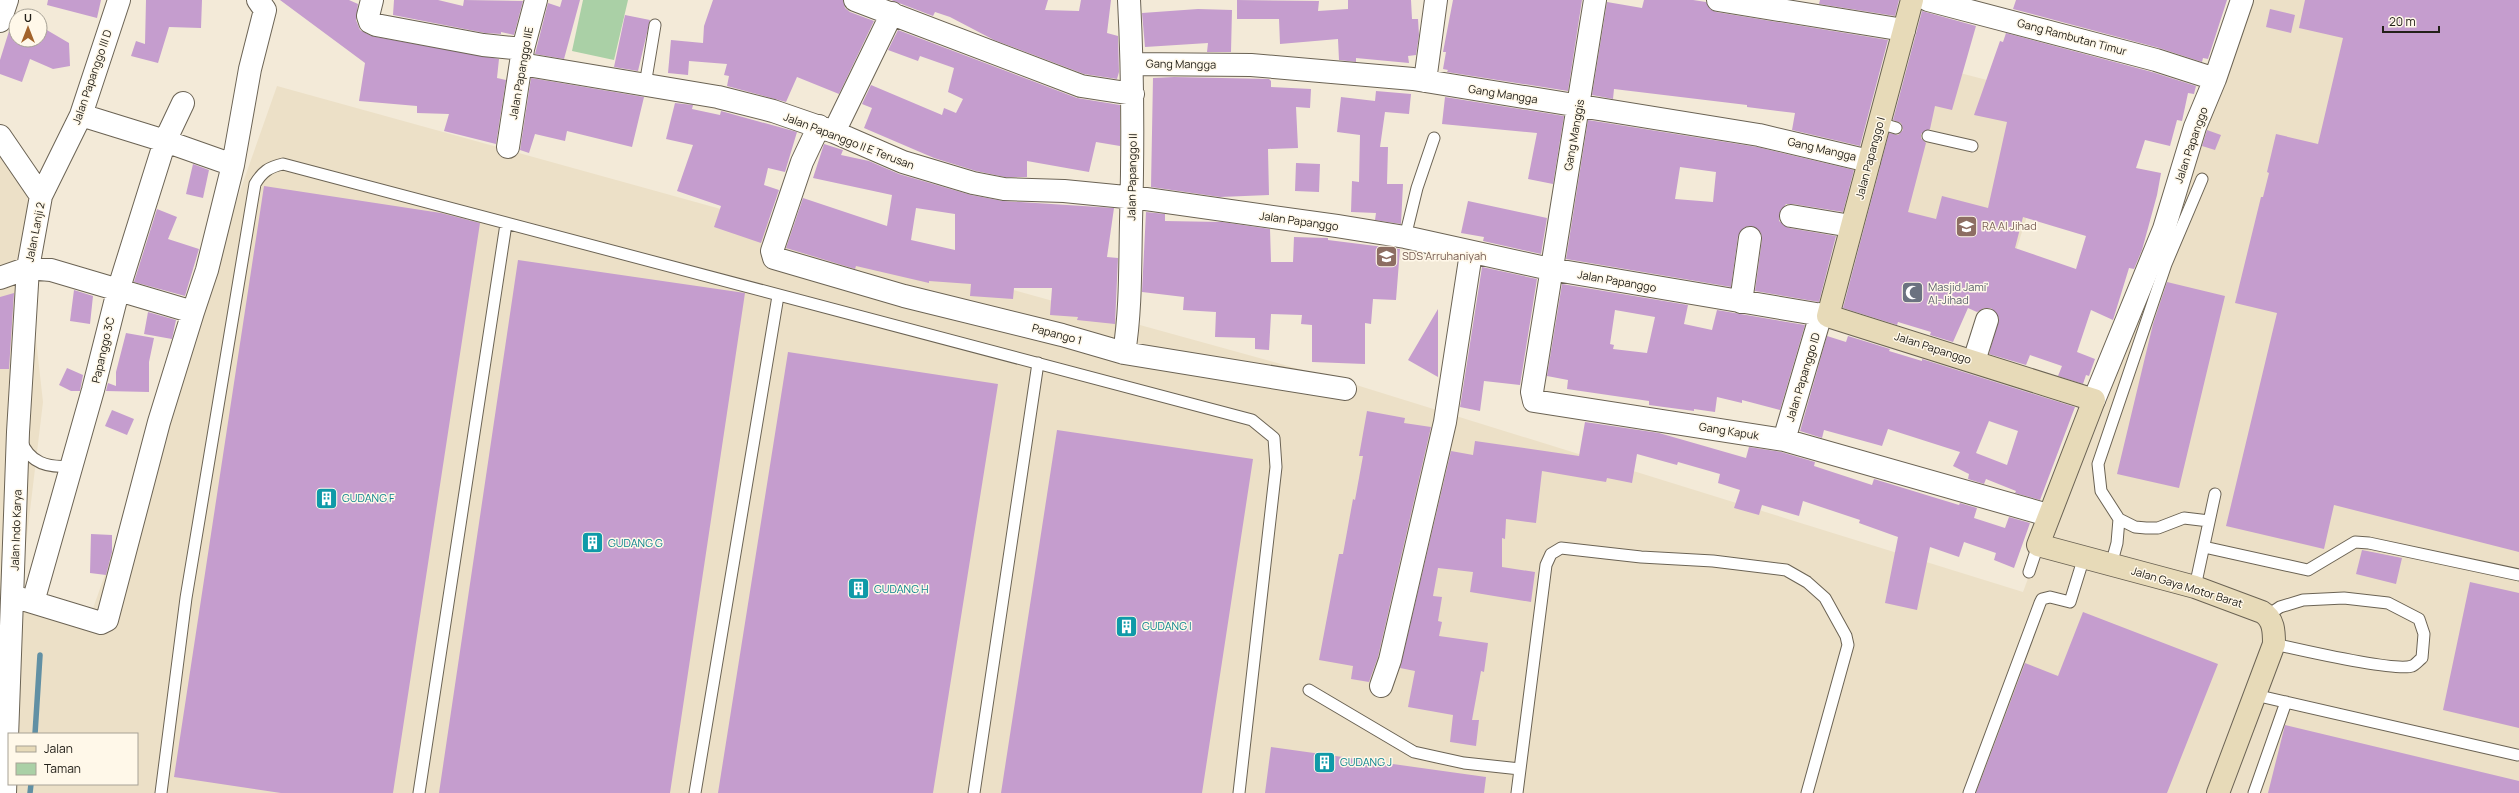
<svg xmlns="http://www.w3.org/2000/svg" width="2519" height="793" viewBox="0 0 2519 793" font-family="Manrope,sans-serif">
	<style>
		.built { fill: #ece0c7; fill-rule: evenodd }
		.green { fill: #aad0a6 }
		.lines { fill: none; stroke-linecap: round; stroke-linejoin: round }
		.stream { stroke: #6190a4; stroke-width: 5.5 }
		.building { fill: #c59dce; fill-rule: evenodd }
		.lane-casing { stroke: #6b6354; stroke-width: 13 }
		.street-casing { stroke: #6b6354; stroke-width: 24 }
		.secondary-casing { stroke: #6b6354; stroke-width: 24 }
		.lane { stroke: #fff; stroke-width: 11 }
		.street { stroke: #fff; stroke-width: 22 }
		.secondary { stroke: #e7dab8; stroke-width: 22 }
		.labels { text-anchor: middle; stroke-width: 3; stroke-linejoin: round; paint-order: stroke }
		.street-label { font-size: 11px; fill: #232019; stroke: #fff8e9 }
		.education-label { font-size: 11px; fill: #785e54; stroke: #fff8e9; text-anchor: start }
		.worship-label { font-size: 11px; fill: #5b616d; stroke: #fff8e9; text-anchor: start }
		.culture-label { font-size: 11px; fill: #0d838f; stroke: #fff8e9; text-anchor: start }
	</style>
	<rect width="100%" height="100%" fill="#f3ead8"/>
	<path class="built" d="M2241,0h278v793h-2519v-664l27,40 3,117 13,116 -23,192 70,23 187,-531 1076,298 670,208zM9,734h128v50h-128z
		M1910,60l138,36 -21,120 -20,63 -142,-42z"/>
	<path class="green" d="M583,0h45l-14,60 -42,-9z"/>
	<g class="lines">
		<path class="stream" d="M35,734l5,-79
			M30,793l1,-9"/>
	</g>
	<path class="building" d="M48,0h53l-4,18 -50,-13z
		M146,0h56l-1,28 -32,-1 -11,36 -27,-7 5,-15 9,3z
		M280,0h69l9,4 -2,16 4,10 11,6 128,23 -2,19 9,2 -10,64 -52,-13 5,-17 -32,-1v-7l-58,-5 6,-38z
		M394,0h44l25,6 1,-6 59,1 -9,34 -13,-3v2l-16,-1 -92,-18z
		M562,0h18l-16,59 -29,-5 13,-51 12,4z
		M713,0h130l2,8 5,4 24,9 -35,73 -42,-17 -11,25 -59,-16 2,-10 -5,-1 3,-11 -38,-3 -1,14 -20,-2 3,-33 32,3 1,-17z
		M891,0h157l-3,10 34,1 2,-11h30l-4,33 11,3 1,36 -2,7 -33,-5 -90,-34 -44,-23 -15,-5 -2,4z
		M1237,0l82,1 -1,10 30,-2v-9h63l1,19h6l1,16 -3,20 -8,1 1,7 -53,-5v4l-17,-2 -1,-21 -58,5 -1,-25h-42z
		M1453,0h129l-14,91 -121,-19 1,-2 -5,-1 3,-17h-3z
		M1644,0h49l13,2 4,7 6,3 172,28 -28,106 -68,-16 3,-17 -48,-6v-2l-133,-16 -1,10 -21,-4 15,-93 35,6z
		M1820,0h79l-4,16 -76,-12z
		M2016,0h211l-19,59 -5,-1 -1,4 -43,-14 -146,-39z
		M2305,0h214v552l-185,-47 -10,44 -98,-23 51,-213 -42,-10 26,-106h2l6,-24 -2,-1 9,-38 42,10 25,-106 -44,-10z
		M1198,9l34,1 -1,42h-24l1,-9 -63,4 -3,-34z
		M2270,9l25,6 -4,18 -25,-6z
		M1922,11l54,15 -24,84 -17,-4 -5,23 -9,5v4l5,5 -18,69 28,7 6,-23 46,12 19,-86 -33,-7 26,-74 3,1 3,-9 146,39 44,14 -2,8 -6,-1 -6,28 -5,-1 -7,26 -25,-6 -9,28 25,5 -4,22 -15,55 -8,19 -5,-1 -16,52 -22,-10 -14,42 18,7 -6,17 -3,-1 -3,9 -25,-8 4,-10 -32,-11 -4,10 -37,-11 10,-36 -8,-10h-7l-7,4 -9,-4 -15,34 -23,-7 1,-3 -33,-10 -1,3 -54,-17 46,-175 9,2 5,-5 -2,-7 -8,-3zM2023,217l63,19 -10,33 -61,-21z
		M625,15l25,5 -12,51 -24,-4z
		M16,19v21h24v-14l29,17 1,23 -17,3 -23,-10 -8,23 -22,-8v-14l10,-32 4,1z
		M898,30l179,68 43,7v41l-24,-4 -7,30 -62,-11v16h-22l-29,-6 -42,-13 -70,-30 8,-20 -10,-4 9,-19 71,30 2,-7 12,5 7,-14 -15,-7 6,-24 -34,-12 -2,5 -30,-11z
		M1174,77l95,2 2,2v6l40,2 -1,19 -14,-1 2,41 -30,1 1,46 -49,2 -69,-10 2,-109z
		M531,78l113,19 -12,50 -65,-16 -2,10 -30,-7 -6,19 -9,-3z
		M1376,91l35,3 -2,20 -24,-2 -5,35h8l-1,37h16l-2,40 -26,-4 1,-7 -25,-1 1,-31 7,1 1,-47 -23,-3 4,-35 34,4z
		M1445,97l119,19 -11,68 -25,-5 9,-46 -95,-9z
		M675,103l18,2 -1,4 28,6 1,-4 76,21 -12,40 -17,-4 -4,17 15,5 -18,53 -47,-16 7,-21 -44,-15 16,-46 -27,-6z
		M1588,120l169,27 97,23 -11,42 -50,-8h-7l-7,10v7l10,7 47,8 -17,66 -64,-11 7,-52 -1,-6 -9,-7 -7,1 -7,9 -7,51 -165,-28zM1680,167l36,5 -3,30 -38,-3z
		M2207,130l14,5 -6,15 -13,-4z
		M824,144l19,6 -2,5 28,6 30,13 72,21 32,6 111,7 -7,49 11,1 -3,66 -38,-4 1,-3 -28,-2 2,-27h-38l-1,11 -43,-3 1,-12 -42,-3v2l-73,-17 -1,3 -69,-21 17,-50 84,28 5,-31 -79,-17zM916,208l39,6v36l-44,-10z
		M1296,163l24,1 -1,28 -24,-1z
		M193,164l16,6 -6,28 -17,-4z
		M264,186l177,27 39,10 -87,570h-112l-107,-16z
		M1468,201l79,17 -6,36 -58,-13 1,-4 -23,-4z
		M157,209l20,8 -9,22 31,10 -14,47 -51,-14z
		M1146,212l19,2v7l57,1 48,7 1,33h22l1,-25 34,1v2l72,9 -4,51 -23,-1 -2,25 -6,-1v41l-53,-2v-37l-11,-1 1,-9 -31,-1 -2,36 -14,-1v-11l-40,-1 1,-25 -33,-2 1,-13 -42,-5z
		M518,260l227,33 -75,500h-231z
		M1482,267l55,12 -17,106 -36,-4 -4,30 -20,-4z
		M2167,282l58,14 -46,192 -62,-14 36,-150z
		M1562,284l126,21 -4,19 28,6 5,-20 88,15 -25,85 -38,-10v3l-25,-6 -2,15 -21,-3v2l-45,-6v-4l-82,-12 1,-9 -21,-4zM1615,310l40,7 -8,36 -34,-4 1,-4 -4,-1z
		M74,290l19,6 -3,28 -20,-3z
		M14,293l-5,76h-9v-72z
		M1438,309v68l-30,-17z
		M148,312l28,8 -4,19 -28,-5z
		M126,333l28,5 -5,24v30l-43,-1 2,-8 8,3v-14z
		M1827,336l19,6 2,-6 42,13 -1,2 33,10v-2l153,48 -35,93 -25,-7 1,-2 -30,-12 -2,5 -16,-5 1,-5 -16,-8 7,-14 -72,-23 -6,17 -58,-16 -2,8 -22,-7zM1989,421l29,10 -11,34 -31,-12z
		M788,352l210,32 -65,409h-215z
		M67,368l16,7 -3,16h-9l-12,-6z
		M112,410l22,9 -7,16 -22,-9z
		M1367,411l38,7 -1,5 27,4 -53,230 -9,25 -18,-3 2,-13 -34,-6 20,-106h4l10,-55 2,1 8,-44h-4z
		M1585,422l74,11 87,25 3,-11 32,5 34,10 -1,4 58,19 2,-6 85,26 1,-2 17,5 -3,10 31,10 4,-11 21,6 -16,45 -20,-8 2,-7 -32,-11 -5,15 -29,-10 -13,63 -32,-7 13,-66 -39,-14 1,-3 -57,-19 -4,15 -37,-11 -3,10 -25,-7 6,-18 -22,-7 2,-9 -42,-12 -1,3 -40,-11 -5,29 -25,-5 -1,4 -64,-11 -6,52 -30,-4 -1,20 -3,-1v29l33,5 -4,30 -61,-10 3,-20 -35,-4 -5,28 9,1 -4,24 4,1 -3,14 49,7 -4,29 -3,-1 -9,49h7l-3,26 -26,-4 3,-27 -45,-8 7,-36 -15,-3 51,-217 22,4 2,-14 104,15z
		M1057,430l196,29 -51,334h-201z
		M91,534l21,1v17l-6,23 -16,-2z
		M2362,550l40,8 -6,26 -40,-10z
		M2470,582l49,11v135l-76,-18z
		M2083,612l135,52 -51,129h-191l49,-130 33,13z
		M2285,725l234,56v12h-251z
		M1271,747l215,30 -2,16h-219z"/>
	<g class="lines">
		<defs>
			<path id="lane" d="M645,85l10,-60
				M1879,123l17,5
				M1928,136l44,10
				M2202,179l-36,85 -68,200 3,27 18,28 16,8 11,1h12l26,-10 25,3
				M1405,237l12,-49 17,-50
				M21,440c8,23 27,28 49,26
				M2204,547l104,23 47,-28 14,1 150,32
				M2111,565l6,-22 2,-24
				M2029,572l9,-27
				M2195,587l20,-93
				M2268,615l12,-8 23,-7 41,-2 44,5 31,16 5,15 -2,24c-3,2 -7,7 -10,8 -16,6 -116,-17 -138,-22
				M1309,690l105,62 50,11 56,6
				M2255,695l262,60
				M161,793l25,-195 69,-414c7,-12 14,-17 28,-20l969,256 22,18 2,29 -37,326
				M419,793l87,-569
				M695,793l83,-497
				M974,793l64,-430
				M1517,793l29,-228 5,-11 10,-6 80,9 72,4 73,9 21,12 18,16 21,38 2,9 -41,148
				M1969,793l71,-190 2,-4 8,-2 20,5 14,-45
				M2254,793l32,-91"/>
			<path id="street" d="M372,0l-4,16 2,6 6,3 107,20 40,4
				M855,0l226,86 52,8
				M1595,0l-63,392 2,9 250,39 264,75
				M1718,0l186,30
				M1928,0l228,60 59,19
				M0,21l7,-21
				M521,64l197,33 55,14 61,21 69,30 70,21 31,6 60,2 82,8 191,27 68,11 145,32 278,47
				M1132,64l119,1 162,14 346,56 110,26
				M1425,81l11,-81
				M819,126l-17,36 -30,89 2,7 130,38 158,39 62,18 221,36
				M834,132l58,-119
				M0,136l41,60
				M508,147l15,-98 13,-49
				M233,165l17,-96 15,-59 -7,-10
				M1791,216l60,10
				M0,278l28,-10 23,2 142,42 14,-42 26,-105 -68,-24 -84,-26
				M1741,302l9,-64
				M1124,353c7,-43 6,-87 7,-131 2,-74 2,-148 -2,-222
				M1974,361l13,-41
				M2094,400l70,-171 31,-102 20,-48 27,-79
				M1784,440l37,-126
				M19,598l82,25 6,-3 52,-198 34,-110
				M33,602l60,-212 25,-99 47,-150 18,-38
				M1381,686l9,-26 55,-238 26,-169
				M5,793l13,-361 10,-164 13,-72 40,-81 38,-115"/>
			<path id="secondary" d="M1912,0l-84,316 266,84 -56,145 157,42 67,25c12,7 12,20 12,32l-56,149"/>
		</defs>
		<use href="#lane" class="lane-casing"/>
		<use href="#street" class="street-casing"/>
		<use href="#secondary" class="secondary-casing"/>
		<use href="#lane" class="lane"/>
		<use href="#street" class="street"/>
		<use href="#secondary" class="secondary"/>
	</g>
	<defs>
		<symbol id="school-square" viewBox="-11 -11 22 22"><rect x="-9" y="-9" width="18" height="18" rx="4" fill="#8d6e63" stroke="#fff8e9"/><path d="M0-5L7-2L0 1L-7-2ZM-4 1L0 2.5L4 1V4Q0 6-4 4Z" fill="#fff"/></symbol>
		<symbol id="mosque-square" viewBox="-11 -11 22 22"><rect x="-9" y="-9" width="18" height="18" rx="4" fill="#6b7280" stroke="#fff8e9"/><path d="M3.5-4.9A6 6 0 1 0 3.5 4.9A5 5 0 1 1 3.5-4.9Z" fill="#fff"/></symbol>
		<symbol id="building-square" viewBox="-11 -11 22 22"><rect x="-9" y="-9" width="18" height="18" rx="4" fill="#0f9aa8" stroke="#fff8e9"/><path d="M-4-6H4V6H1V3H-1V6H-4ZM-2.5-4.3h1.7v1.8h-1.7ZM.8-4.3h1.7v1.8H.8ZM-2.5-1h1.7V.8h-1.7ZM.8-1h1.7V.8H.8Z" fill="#fff"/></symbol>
	</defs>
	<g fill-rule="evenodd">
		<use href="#school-square" x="1954" y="214" width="25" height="25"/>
		<use href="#school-square" x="1374" y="244" width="25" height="25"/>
		<use href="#mosque-square" x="1900" y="280" width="25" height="25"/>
		<use href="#building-square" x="314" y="486" width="25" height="25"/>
		<use href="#building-square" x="580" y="530" width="25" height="25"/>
		<use href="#building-square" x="846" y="576" width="25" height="25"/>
		<use href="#building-square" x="1114" y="614" width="25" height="25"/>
		<use href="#building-square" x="1312" y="750" width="25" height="25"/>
	</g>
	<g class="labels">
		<g class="street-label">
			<text transform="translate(2072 37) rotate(15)" y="4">Gang Rambutan Timur</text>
			<text transform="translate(1181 64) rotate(1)" y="4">Gang Mangga</text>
			<text transform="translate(521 73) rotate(-80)" y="4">Jalan Papanggo IIE</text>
			<text transform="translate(92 77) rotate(-71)" y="4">Jalan Papanggo III D</text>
			<text transform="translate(1503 94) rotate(9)" y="4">Gang Mangga</text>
			<text transform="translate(1574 135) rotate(-80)" y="4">Gang Manggis</text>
			<text transform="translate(849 141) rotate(21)" y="4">Jalan Papanggo II E Terusan</text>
			<text transform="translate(2191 145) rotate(-71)" y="4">Jalan Papanggo</text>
			<text transform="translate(1822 149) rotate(13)" y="4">Gang Mangga</text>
			<text transform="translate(1870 158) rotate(-75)" y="4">Jalan Papanggo I</text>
			<text transform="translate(1132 177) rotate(-89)" y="4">Jalan Papanggo II</text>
			<text transform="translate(1299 221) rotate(8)" y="4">Jalan Papanggo</text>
			<text transform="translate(35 232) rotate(-79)" y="4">Jalan Lanji 2</text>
			<text transform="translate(1617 281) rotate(10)" y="4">Jalan Papanggo</text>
			<text transform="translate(1057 334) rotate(15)" y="4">Papango 1</text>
			<text transform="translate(1933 348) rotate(18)" y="4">Jalan Papanggo</text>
			<text transform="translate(103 350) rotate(-77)" y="4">Papanggo 3C</text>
			<text transform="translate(1803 377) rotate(-73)" y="4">Jalan Papanggo ID</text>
			<text transform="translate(1729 431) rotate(9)" y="4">Gang Kapuk</text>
			<text transform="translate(16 530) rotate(-88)" y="4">Jalan Indo Karya</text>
			<text transform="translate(2187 587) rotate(17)" y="4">Jalan Gaya Motor Barat</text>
		</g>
		<g class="education-label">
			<text x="1982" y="230">RA Al Jihad</text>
			<text x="1402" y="260">SDS Arruhaniyah</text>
		</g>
		<g class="worship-label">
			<text x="1928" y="291">Masjid Jami'<tspan x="1928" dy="13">Al-Jihad</tspan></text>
		</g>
		<g class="culture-label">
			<text x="342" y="502">GUDANG F</text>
			<text x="608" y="547">GUDANG G</text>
			<text x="874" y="593">GUDANG H</text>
			<text x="1142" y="630">GUDANG I</text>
			<text x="1340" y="766">GUDANG J</text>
		</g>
	</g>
	<rect x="8" y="733" width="130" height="52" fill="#fff8e9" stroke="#a7a296"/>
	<rect x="16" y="746" width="20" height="6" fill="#e7dab8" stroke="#a7a296"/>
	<text x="44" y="753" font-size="12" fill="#232019">Jalan</text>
	<rect x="16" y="763" width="20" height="12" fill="#aad0a6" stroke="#a7a296"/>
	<text x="44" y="773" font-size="12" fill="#232019">Taman</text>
	<g transform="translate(28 28)"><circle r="19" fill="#fff8e9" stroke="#a7a296"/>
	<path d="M0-3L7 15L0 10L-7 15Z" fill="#a2632b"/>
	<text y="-6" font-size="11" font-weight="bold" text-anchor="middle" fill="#232019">U</text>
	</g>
	<path d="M2383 26v6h56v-6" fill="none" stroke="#232019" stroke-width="2"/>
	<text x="2389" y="26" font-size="12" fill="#232019" stroke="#fff8e9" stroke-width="3" paint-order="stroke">20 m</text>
</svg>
